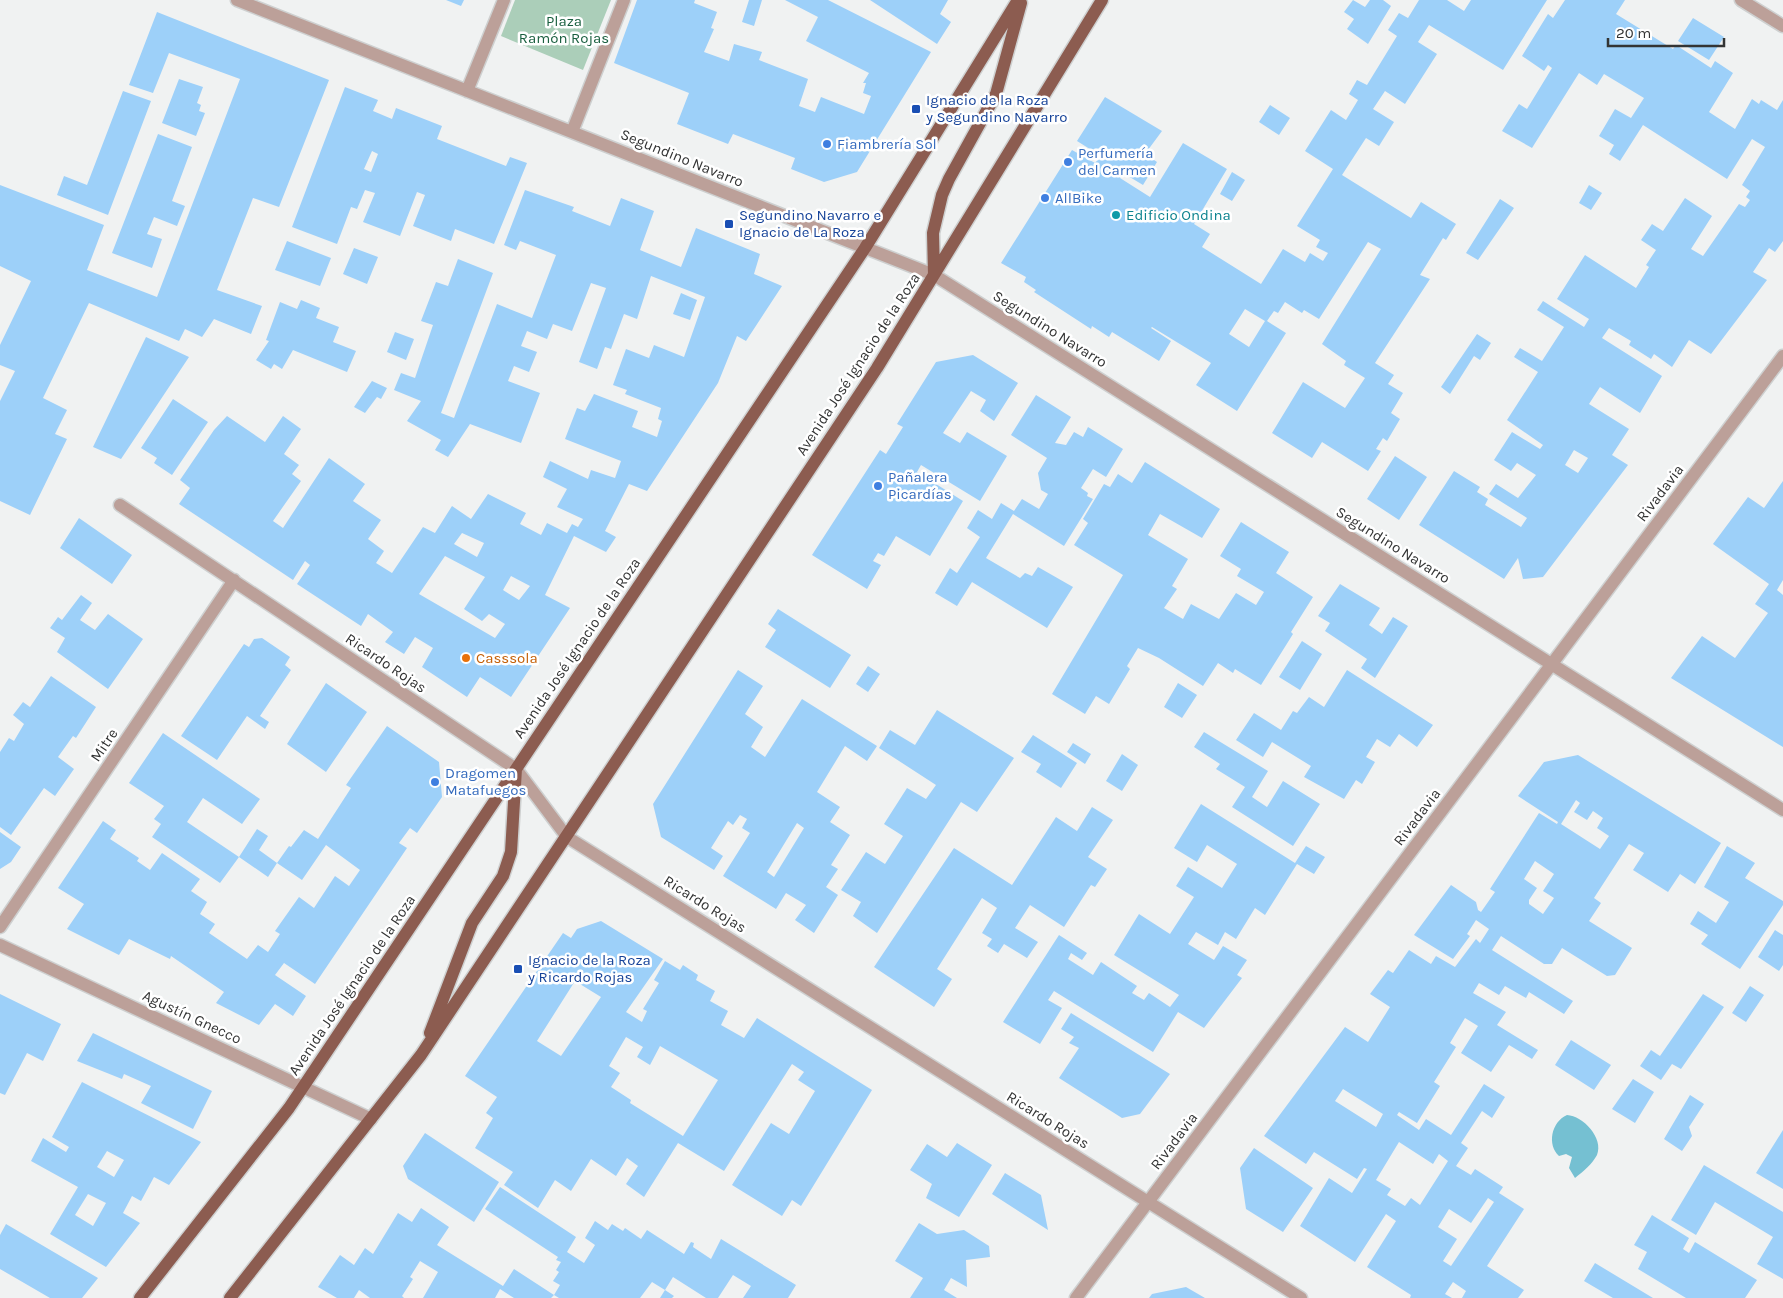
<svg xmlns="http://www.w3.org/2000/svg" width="1783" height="1298" viewBox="0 0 1783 1298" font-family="Karla,sans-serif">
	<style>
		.green { fill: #abceb9 }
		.water { fill: #75c0d2 }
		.building { fill: #9dd0f9; fill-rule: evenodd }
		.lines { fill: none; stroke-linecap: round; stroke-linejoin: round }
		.minor-casing { stroke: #ced0d0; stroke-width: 15 }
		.major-casing { stroke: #ced0d0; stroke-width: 15 }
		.minor { stroke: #bca099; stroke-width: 12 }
		.major { stroke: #8c5c50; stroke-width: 12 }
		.transit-dot { fill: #1a4fb4; stroke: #fff; stroke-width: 2 }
		.shop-dot { fill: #3f7fe0; stroke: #fff; stroke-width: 2 }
		.culture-dot { fill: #0f9aa8; stroke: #fff; stroke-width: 2 }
		.food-dot { fill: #e8710a; stroke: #fff; stroke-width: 2 }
		.labels { text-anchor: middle; stroke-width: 5; stroke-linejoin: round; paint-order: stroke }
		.park-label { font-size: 15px; fill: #195f3f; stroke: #fff }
		.transit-label { font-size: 15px; fill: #164399; stroke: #fff; text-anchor: start }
		.shop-label { font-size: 15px; fill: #366cbe; stroke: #fff; text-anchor: start }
		.street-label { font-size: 15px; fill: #333434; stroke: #fff }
		.culture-label { font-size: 15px; fill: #0d838f; stroke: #fff; text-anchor: start }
		.food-label { font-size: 15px; fill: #c56008; stroke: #fff; text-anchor: start }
	</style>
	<rect width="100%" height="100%" fill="#f0f2f2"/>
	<path class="green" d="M515,0h96l-28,70 -82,-34z"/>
	<path class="water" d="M1567,1115c16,1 37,23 30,40 -5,9 -13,16 -22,23l-6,-10 3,-11 -6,-3 -7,2c-12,-11 -8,-34 8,-41z"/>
	<path class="building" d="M446,0h18l-3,6z
		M637,0h58l-1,3 23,9 -6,16 3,1 -10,23 25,9 5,-17 28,8 -3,8 49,19 -9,27 16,6 6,-15 43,17 7,-18 -8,-3 3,-10h-3l6,-10 -63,-32 12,-24 -33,-17h43l103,52 -74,120 -33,10 -33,-13 4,-11 -62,-24 -5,10 -51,-20 12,-31 -75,-30z
		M749,0h13l-8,26 -12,-4z
		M870,0h78l-8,14 11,8 -14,22z
		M1353,0l12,7 5,-7h13l8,6 -23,38 -21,-15 7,-10 -10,-7z
		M1419,0h28l17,11 7,-11h76l-44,70 -74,-45 -11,17 19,12 -32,50 -20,-13 -12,18 21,13 -15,24 -13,-8 -24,37 69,43 10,-16 35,22 -10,16 -3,-2 -23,37 10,4 -55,84 19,12 -6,9 15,9 -12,20 9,6 -13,22 -4,-3 -7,11 5,2 -13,20 -46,-29 -10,16 -40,-25 31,-51 42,26 20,-30 -21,-13 2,-4 -24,-17 59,-95 -13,-7 -49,77 -15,-9 -2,3 -17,-11 -7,11 -4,-2 -7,10 19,12 -49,78 -41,-26 15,-22 -59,-36 -1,1 20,13 -12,20 -47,-29 -3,5 -17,-11 -1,3 -57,-37 2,-2 -12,-8 2,-5 -25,-14 71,-113 23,13 6,-7 -24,-15 28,-44 57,34 -17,23 12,8 -14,23 -20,-12 -3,5 30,19 33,-54 44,26 -33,55 16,10 -8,13 59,37 22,-35 22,13 5,-9 13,8 5,-8 -12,-6 4,-7 -23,-14 36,-57 -28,-18 26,-41 15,10 12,-20 -9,-6 8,-14 10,5 30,-49 -9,-6 11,-17 9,5zM1245,309l20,12 -16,26 -20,-13z
		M1565,0h60l-9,14 57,35 3,-4 35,23 4,-7 18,12 -24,39 26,17 17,-30 7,5 2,-4 16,10 6,-10v141l-8,11 -6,-4 -16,24 14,8 -56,74 -22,-14 -17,27 -18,-13 -3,5 -22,-14 2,-4 -22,-13 -7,10 60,38 -22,37 -40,-26 -11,17 40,25 -17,26 16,10 -85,112 -20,2 -5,-21 -14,21 -85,-54 35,-54 26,16 -3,5 11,7 -3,6 36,22 6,-9 -38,-24 7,-10 22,14 18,-23 -19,-12 -6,8 -17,-11 18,-28 28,17 3,-4 -36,-25 31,-48 -24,-15 6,-9 22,13 22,-34 -27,-17 6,-9 41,26 5,-8 -32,-20 28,-44 51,33 13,-21 -3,-2 10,-15 -15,-10 11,-16 11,7 22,-33 27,18 -21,33 12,7 36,-52 6,3 5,-7 -4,-3 4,-6 -8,-6 23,-38 -13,-8 -25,40 -84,-54 -23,36 -11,-7 5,-9 -15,-9 16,-27 16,9 13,-20 -40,-24 -7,11 -18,-12 -47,75 -30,-17 17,-27 8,5 25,-41 -4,-3 -4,6 -22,-15 26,-42 5,4zM1574,450l14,8 -10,15 -13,-8z
		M157,12l172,68 -50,127 -26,-9 -36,92 45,16 -11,28 -37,-15 -12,18 -17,-8 -6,12 -90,-38 -46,95 24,12 -12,24 12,5 -37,76 -30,-14v-100l15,-30 -15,-6v-20l31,-64 -31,-15v-81l104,40 -17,45 70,27 83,-218 -71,-26 -16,40 -24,-8z
		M1693,18l31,19 -15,23 -31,-19z
		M179,79l24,8 -6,16 4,2 -2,6 6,2 -9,23 -34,-13z
		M345,87l33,13 -5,11 19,8 4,-11 46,18 -5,13 69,27 4,-9 17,6 -33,81 -39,-15 -4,12 -38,-15 12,-31 -8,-3 -17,44 -37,-14 12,-29 -10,-3 -8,19 -6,-2 -14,37 -45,-17zM372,151l6,3 -7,18 -7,-3z
		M123,91l28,10 -43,114 -51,-20 7,-19 23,9z
		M1270,105l20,13 -11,17 -20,-13z
		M158,134l34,13 -20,54 13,5 -8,20 -23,-9 -7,17 15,5 -10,29 -40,-15z
		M1232,172l13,8 -13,21 -12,-7z
		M1589,185l13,8 -11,17 -12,-7z
		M525,190l49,17 -2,4 38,15 11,-28 33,13 -14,39 41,17 15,-39 64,26 -6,20 28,12 -36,55 -9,-5 -19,47 -71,108 -18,-7 -24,47 11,6 -10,15 -32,-16 -29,59 25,13 -59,89 -31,-20 -13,20 -45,-30 11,-19 -18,-11 -11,17 -19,-12 8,-10 -25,-18 -7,12 -64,-42 13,-19 -5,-4 -12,19 -114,-76 11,-16 -10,-8 34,-50 13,-14 38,26 18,-26 18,13 -17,25 15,11 -7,9 9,7 -28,40 10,7 46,-70 36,26 -12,17 28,19 -13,19 16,12 -8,12 16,10 31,-46 12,6 17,-27 19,13 17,-25 38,19 -6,11 21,11 6,-12 20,10 5,-9 6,3 5,-8 -26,-12 10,-18 -24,-12 7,-16 38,18 3,-9 24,8 6,-17 -56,-22 12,-31 8,3 9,-17 44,17 -6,16 25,10 5,-16 -4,-2 3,-11 -36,-14 2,-4 -14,-5 13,-36 23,9 5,-13 30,12 21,-60 -54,-21 -14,43 -13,-5 -13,35 -6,-2 -8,22 -18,-7 27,-74 -15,-5 -19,48 -19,-7 -6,15 -20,-8 -6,15 16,6 -8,20 -15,-6 -6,15 32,12 -19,50 -51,-19 -22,33 -13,-7 6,-10 -34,-19 14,-20 -27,-11 7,-17 14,5 18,-53 -12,-4 15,-39 12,4 10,-27 35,14 -52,140 13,5 43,-114 35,14 24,-63 -36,-14 -4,9 -12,-5zM462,533l22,10 -7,14 -23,-13zM445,556l40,21 -21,32 18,12 7,-7 16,10 -10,14 -76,-44zM511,576l19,10 -11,14 -16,-10z
		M1500,199l14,9 -36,52 -12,-7z
		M287,241l44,17 -11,28 -45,-16z
		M354,248l24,9 -11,27 -24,-10z
		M681,293l16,7 -7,20 -17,-6z
		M301,300l19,8 -4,10 23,9 -6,15 23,9 -9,21 -54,-22 -11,19 -8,-5 -3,5 -15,-9 13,-19 -3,-1 14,-38 17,7z
		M395,332l19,7 -8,21 -19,-8z
		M1477,334l14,9 -11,17 -6,-4 -24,38 -9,-7z
		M146,337l43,20 -68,102 -28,-12z
		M973,355l45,28 -24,38 -14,-10 6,-11 -15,-9 -28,42 17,10 7,-11 40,24 -27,45 -59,-36 -4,7 46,29 -33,55 -34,-20 -12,20 -6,-3 -5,8 8,4 -14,24 -55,-34 68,-105 6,4 17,-27 -6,-3 39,-62z
		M372,381l15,7 -6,11 -4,-2 -12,16 -11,-6z
		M1036,395l35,22 -16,26 11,2 8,-13 9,5 5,-10 35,22 -17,28 -13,-8 -12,19 7,5 -1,3 6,3 -29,47 -51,-32 -27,44 34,20 5,-5 7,3 6,-9 35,20 -26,41 -75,-46 -15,24 -22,-13 15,-25 7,5 23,-36 -13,-9 11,-18 14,9 9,-16 13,8 8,-12 17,10 9,-15 -7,-4 -3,-17 9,-15 -36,-23z
		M173,399l35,23 -36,53 -18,-12 3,-5 -16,-10z
		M1395,456l32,21 -28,43 -32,-21z
		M1145,462l75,47 -18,29 -42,-24 -12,21 40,24 -16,27 5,3 -13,19 19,11 8,-15 28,15 17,-26 20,12 8,-13 -27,-16 4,-7 -21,-13 21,-34 48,30 -13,21 37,24 -22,35 2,2 -32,51 -26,-16 -2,4 -15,-10 -15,23 -44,-28 -21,-10 -11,18 3,3 -21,35 -13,-8 -11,18 -33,-20 71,-119 -49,-30 14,-22 -5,-4 21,-35 6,3 8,-13 14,9z
		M1783,481v99l-6,10 6,5v152l-112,-69 31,-42 33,22 33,-45 -13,-9 14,-20 -56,-40 35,-47 16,11z
		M79,518l53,37 -20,29 -52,-36z
		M1340,584l40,24 -11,17 13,9 11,-17 15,9 -33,52 -14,-10 6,-9 -42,-28 5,-8 -12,-7z
		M81,595l11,8 -12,17 15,10 13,-16 35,25 -35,50 -51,-37 8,-14 -15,-10 8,-11 4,3z
		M778,609l73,46 -21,33 -65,-41 11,-17 -8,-6z
		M262,638l28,19 -5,8 6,5 -31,46 9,6 -4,7 -18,-13 -30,44 -36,-24 63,-92 5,3 5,-8z
		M1302,641l20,13 -22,36 -21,-13z
		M868,666l12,8 -12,18 -12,-8z
		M738,670l25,16 -18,28 18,13 -12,20 14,10 37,-58 75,47 -10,15 -22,-15 -28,46 23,15 -10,15 20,13 -19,30 7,4 -12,18 12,8 -24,38 -19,-13 11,-15 -20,-12 -10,16 -53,-33 27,-43 -8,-5 5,-9 -7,-4 -7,10 -5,-4 -17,27 12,8 -9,14 -53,-33 -8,-33zM797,823l7,5 -30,49 -7,-5z
		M1347,670l86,55 -16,22 -18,-13 -9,13 -13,-8 -11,18 9,5 -13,22 -6,-4 -12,19 -40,-22 7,-11 -39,-24 -9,15 -27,-17 18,-27 27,17 12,-19 4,2 12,-16 15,10z
		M51,676l45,31 -20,31 -3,-2 -15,21 16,12 -19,27 -11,-8 -33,47 -11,-8v-75l9,-14 5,3 10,-17 -11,-9 10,-13 7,5z
		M326,683l41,29 -41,60 -39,-28z
		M1178,683l19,12 -15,23 -18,-11z
		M937,710l77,48 -37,54 -16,-10 -84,131 -24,-17 8,-14 -20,-12 25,-38 19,12 18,-28 -19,-12 23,-36 19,11 10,-14 -57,-37 11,-18 25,15z
		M387,726l52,36 3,35 -25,36 -7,-5 -11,15 8,5 -92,136 -31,-21 -9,12 31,21 -13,20 -18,-12 -16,21 -43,-22 8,-11 -53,-36 -1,3 -41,-20 -10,16 -52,-26 17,-25 -26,-16 45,-67 13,9 -6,9 29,19 -2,3 13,9 12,-17 38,26 -9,12 16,11 -7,12 15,10 -6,9 38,26 11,-14 10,7 12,-18 -5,-3 24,-34 15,11 21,-32 14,10 11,-16 -34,-25 -24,35 -25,-17 -9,14 -29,-20 -19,26 -68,-46 9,-13 -7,-5 10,-13 -35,-23 34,-50 97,66 -18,25 -39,-26 -16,24 52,35 18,-28 11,7 -9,14 18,13 12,-17 2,1 13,-17 14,9 33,-51 -5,-3z
		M1204,732l64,39 -16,26 15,10 16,-26 37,23 -27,42 -61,-39 13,-20 -29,-18 4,-5 -26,-17z
		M1033,735l44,28 -16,25 -25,-16 5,-8 -20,-12z
		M1073,743l18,11 -6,10 -18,-12z
		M1122,754l16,11 -16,26 -16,-10z
		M1578,755l143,88 -26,41 -15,-10 -12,18 -35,-22 11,-17 -15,-9 -35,54 7,5 -12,18 43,27 -17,27 -8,1 -45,-28 -10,16h-8l-43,-28 -9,14 81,51 -9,13 -35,-22 -3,6 -21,-12 -6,9 -20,-12 -6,10 33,19 -9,13 41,25 -6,9 -23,-14 -18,27 -30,-19 17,-27 -13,-8 -15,25 6,4 -22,35 6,4 -23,37 -18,-11 -2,3 22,15 7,-11 25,16 33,-51 21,13 -13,21 -10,-7 -21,32 7,5 -12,18 15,9 4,-6 28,18 -4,6 25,16 -37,57 37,24 -6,8h-56l4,-7 -13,-9 -8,12 7,4h-42l1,-3 -44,-28 29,-46 -10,-7 -31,48 -55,-36 29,-48 23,15 15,-24 -3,-1 -7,11 -43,-27 -8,12 -42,-28 81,-109 23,15 22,-35 -20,-13 18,-24 5,3 16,-23 22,14 5,-8 19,11 21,-28 4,4 9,-14 -13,-9 -9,14 3,2 -17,23 -39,-24 37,-50 25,17 2,8 3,2 14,-20 -5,-3 49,-76 18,11 1,-2 -40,-26 26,-34zM1576,800l4,3 -6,9 13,8 6,-9 10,7 -6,10 12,8 -9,13 -39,-25zM1535,861l19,13 -11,17 11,7 -11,16 -14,-10v-4l8,-12 -13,-9zM1343,1089l40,25 -7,13 -41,-26zM1399,1142l34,22 6,-10 9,7 -28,44 -9,-7 -6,8 -18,-11 4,-6 -15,-9zM1488,1198l6,4 -43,64 -8,-5 14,-22 -19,-12 11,-18 22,14z
		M1201,804l94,59 11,-17 19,11 -11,17 -17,-10 -32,51 -10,-7 -19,31 -11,-7 -7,13 -22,-13 -8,12 26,16 9,-14 24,14 -10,15 5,3 -38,50 -26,-16 -25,40 -99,-61 -6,9 14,8 -22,36 -37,-22 56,-87 28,18 -5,7 -11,-7 -3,6 25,16 8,-13 36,24 -5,7 12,7 5,-7 21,14 9,-12 -65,-40 25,-41 31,20 24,-37 -18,-11 12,-19 34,21 15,-24 -30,-19 -10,17 -23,-14z
		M1092,807l21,13 -25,37 19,12 -12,18 -4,-2 -27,42 -34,-22 -15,23 23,14 -11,16 -23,-14 -6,9 -11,-7 5,-7 -10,-6 15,-25 -15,-10 -45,71 15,10 -18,28 -60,-40 80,-119 58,37 44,-68 21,14z
		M0,832l21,15 -10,15 -11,7z
		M1727,846l28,17 -10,15 38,23v4l-43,64 -39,-25 7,-9 -18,-11 8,-13 18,12 13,-21 -25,-15z
		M601,921l62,38 -37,53 16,10 5,-11 -4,-2 16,-26 -5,-3 11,-19 15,9 3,-5 15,10 -2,5 19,11 -5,10 18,10 -7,14 23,13 13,-20 115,72 -71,116 -9,-6 -10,16 -50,-31 39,-62 18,11 26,-43 -17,-11 6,-8 -12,-8 -68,107 -46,-28 -34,54 -18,-13 12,-18 -11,-8 -11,18 -25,-17 -20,32 -16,-11 -17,28 -34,-23 9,-13 -38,-24 18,-30 -7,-5 11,-16 -32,-21 98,-143 8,5 6,-9zM575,981l26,16 -40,59 -24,-15zM626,1037l17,10 -6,10 13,8 10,-19 58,34 -35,56 -53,-33 1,-3 -20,-13 9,-14 -11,-7z
		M1775,930l8,5v30l-4,6 -21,-14z
		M1750,986l14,9 -18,27 -14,-9z
		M0,994l61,30 -18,37 -16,-8 -22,42 -5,-2z
		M1703,994l21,13 -43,62 -9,-5 -11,16 -21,-14 11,-16 9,6z
		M1071,1013l99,61 -30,40 -18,4 -63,-40 20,-30 -10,-5 5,-6 -13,-8z
		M93,1033l119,58 -19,38 -52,-26 10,-17 -27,-12 -2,5 -45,-18z
		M1571,1040l40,25 -17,25 -39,-25z
		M1633,1079l21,13 -19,31 -23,-14z
		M82,1082l119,60 -32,43 -15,-8 -13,24 -9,-5 -9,17 17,10 -34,44 -56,-33 28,-47 -47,-26 12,-23 23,14 3,-5 -17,-10zM107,1151l17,9 -10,17 -17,-10zM88,1194l18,9 -13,23 -18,-11z
		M1690,1095l14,9 -15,23 3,9 -10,15 -18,-12z
		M1783,1130v59l-27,-16z
		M425,1133l74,49 -25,40 -66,-43 -5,-13z
		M957,1143l35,22 -33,52 -33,-19 6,-14 -22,-14 17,-26 20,13z
		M1254,1148l59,40 -30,44 -37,-23 -6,-41z
		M1704,1165l79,47v67l-26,-15 16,-27 -58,-35 -19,33 -25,-15z
		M1005,1173l36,22 7,35 -56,-36z
		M500,1187l76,50 -9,15 17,11 11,-18 -10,-7 10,-17 13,9 4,-6 11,7 2,-3 16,11 6,-9 37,24 7,-12 3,1 -1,4 18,12 10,-20 75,46 -8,13h-45l8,-12 -18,-11 -15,23h-12l-33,-21 -8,13 9,6 -2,2h-12l5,-8 -13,-8 -12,16h-81l-5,-3 6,-10 -7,-4 6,-9 -3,-2 5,-8 -5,-2 2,-3 -73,-48z
		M421,1208l28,19 -12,18 66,41 11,-17 40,26 -3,3h-37l-14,-9 -5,9h-72l15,-26 -18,-11 -10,16 3,2 -11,17 2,2h-34l-11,-8 -5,8h-17l-19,-11 22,-32 14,10 11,-17 8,6 25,-41 14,9z
		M1652,1215l37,23 -6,11 6,4 6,-11 62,38 -12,18h-59l-48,-29 9,-17 -13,-7z
		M919,1223l18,11 27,-4 25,16 1,11 -24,3 1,27 -16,-9 -7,12 13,8h-47l13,-20 -28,-17z
		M6,1224l92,54 -16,20h-32l-50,-29v-34z
		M1595,1263l58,35h-40l-29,-17z
		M1186,1287l19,11h-56l3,-4z"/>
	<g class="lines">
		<defs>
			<path id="minor" d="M237,0l697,275 849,535
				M1741,0l42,26
				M467,91l37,-91
				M572,132l52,-132
				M120,505l396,264 51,68 734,461
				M0,927l234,-347
				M0,945l371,174
				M1076,1298l707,-942"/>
			<path id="major" d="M934,275l-1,-42 9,-38 7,-16 47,-85 25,-91
				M430,1033l42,-110 31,-47 8,-24 5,-83
				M140,1298l149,-190 576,-860 153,-248
				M230,1298l191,-243 456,-687 225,-368"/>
		</defs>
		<use href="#minor" class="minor-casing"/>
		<use href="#major" class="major-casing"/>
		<use href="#minor" class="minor"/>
		<use href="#major" class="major"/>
	</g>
	<g class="transit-dot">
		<rect x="911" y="104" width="10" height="10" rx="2.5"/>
		<rect x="724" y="219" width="10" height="10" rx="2.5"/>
		<rect x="513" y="964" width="10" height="10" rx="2.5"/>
	</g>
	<g class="shop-dot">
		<circle cx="827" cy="144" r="5"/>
		<circle cx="1068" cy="162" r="5"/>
		<circle cx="1045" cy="198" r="5"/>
		<circle cx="878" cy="486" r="5"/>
		<circle cx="435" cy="782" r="5"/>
	</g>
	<circle class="culture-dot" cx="1116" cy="215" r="5"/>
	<circle class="food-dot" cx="466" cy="658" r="5"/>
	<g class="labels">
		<g class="park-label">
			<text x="564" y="26">Plaza<tspan x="564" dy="17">Ramón Rojas</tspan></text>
		</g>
		<g class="transit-label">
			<text x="926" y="105">Ignacio de la Roza<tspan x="926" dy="17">y Segundino Navarro</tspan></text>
			<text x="739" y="220">Segundino Navarro e<tspan x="739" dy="17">Ignacio de La Roza</tspan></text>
			<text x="528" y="965">Ignacio de la Roza<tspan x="528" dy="17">y Ricardo Rojas</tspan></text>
		</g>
		<g class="shop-label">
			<text x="837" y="149">Fiambrería Sol</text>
			<text x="1078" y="158">Perfumería<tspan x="1078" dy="17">del Carmen</tspan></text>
			<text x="1055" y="203">AllBike</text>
			<text x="888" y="482">Pañalera<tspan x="888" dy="17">Picardías</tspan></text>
			<text x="445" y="778">Dragomen<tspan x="445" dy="17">Matafuegos</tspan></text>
		</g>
		<g class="street-label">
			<text transform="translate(682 158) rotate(22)" y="5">Segundino Navarro</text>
			<text transform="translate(1050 329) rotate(32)" y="5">Segundino Navarro</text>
			<text transform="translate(858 364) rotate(-57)" y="5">Avenida José Ignacio de la Roza</text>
			<text transform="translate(1660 493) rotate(-53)" y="5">Rivadavia</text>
			<text transform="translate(1393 545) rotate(32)" y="5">Segundino Navarro</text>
			<text transform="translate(577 648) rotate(-56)" y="5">Avenida José Ignacio de la Roza</text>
			<text transform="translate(386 663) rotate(34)" y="5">Ricardo Rojas</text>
			<text transform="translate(104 745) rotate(-56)" y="5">Mitre</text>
			<text transform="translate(1417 817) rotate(-53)" y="5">Rivadavia</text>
			<text transform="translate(705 904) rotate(32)" y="5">Ricardo Rojas</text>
			<text transform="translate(352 985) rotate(-56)" y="5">Avenida José Ignacio de la Roza</text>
			<text transform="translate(192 1017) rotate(25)" y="5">Agustín Gnecco</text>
			<text transform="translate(1048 1120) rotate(32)" y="5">Ricardo Rojas</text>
			<text transform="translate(1174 1141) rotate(-53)" y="5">Rivadavia</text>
		</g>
		<g class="culture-label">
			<text x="1126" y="220">Edificio Ondina</text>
		</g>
		<g class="food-label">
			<text x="476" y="663">Casssola</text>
		</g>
	</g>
	<path d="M1608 38v8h116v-8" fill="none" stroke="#333434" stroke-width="2.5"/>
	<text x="1616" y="38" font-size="15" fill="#333434" stroke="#ffffff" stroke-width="4" paint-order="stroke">20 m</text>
</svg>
